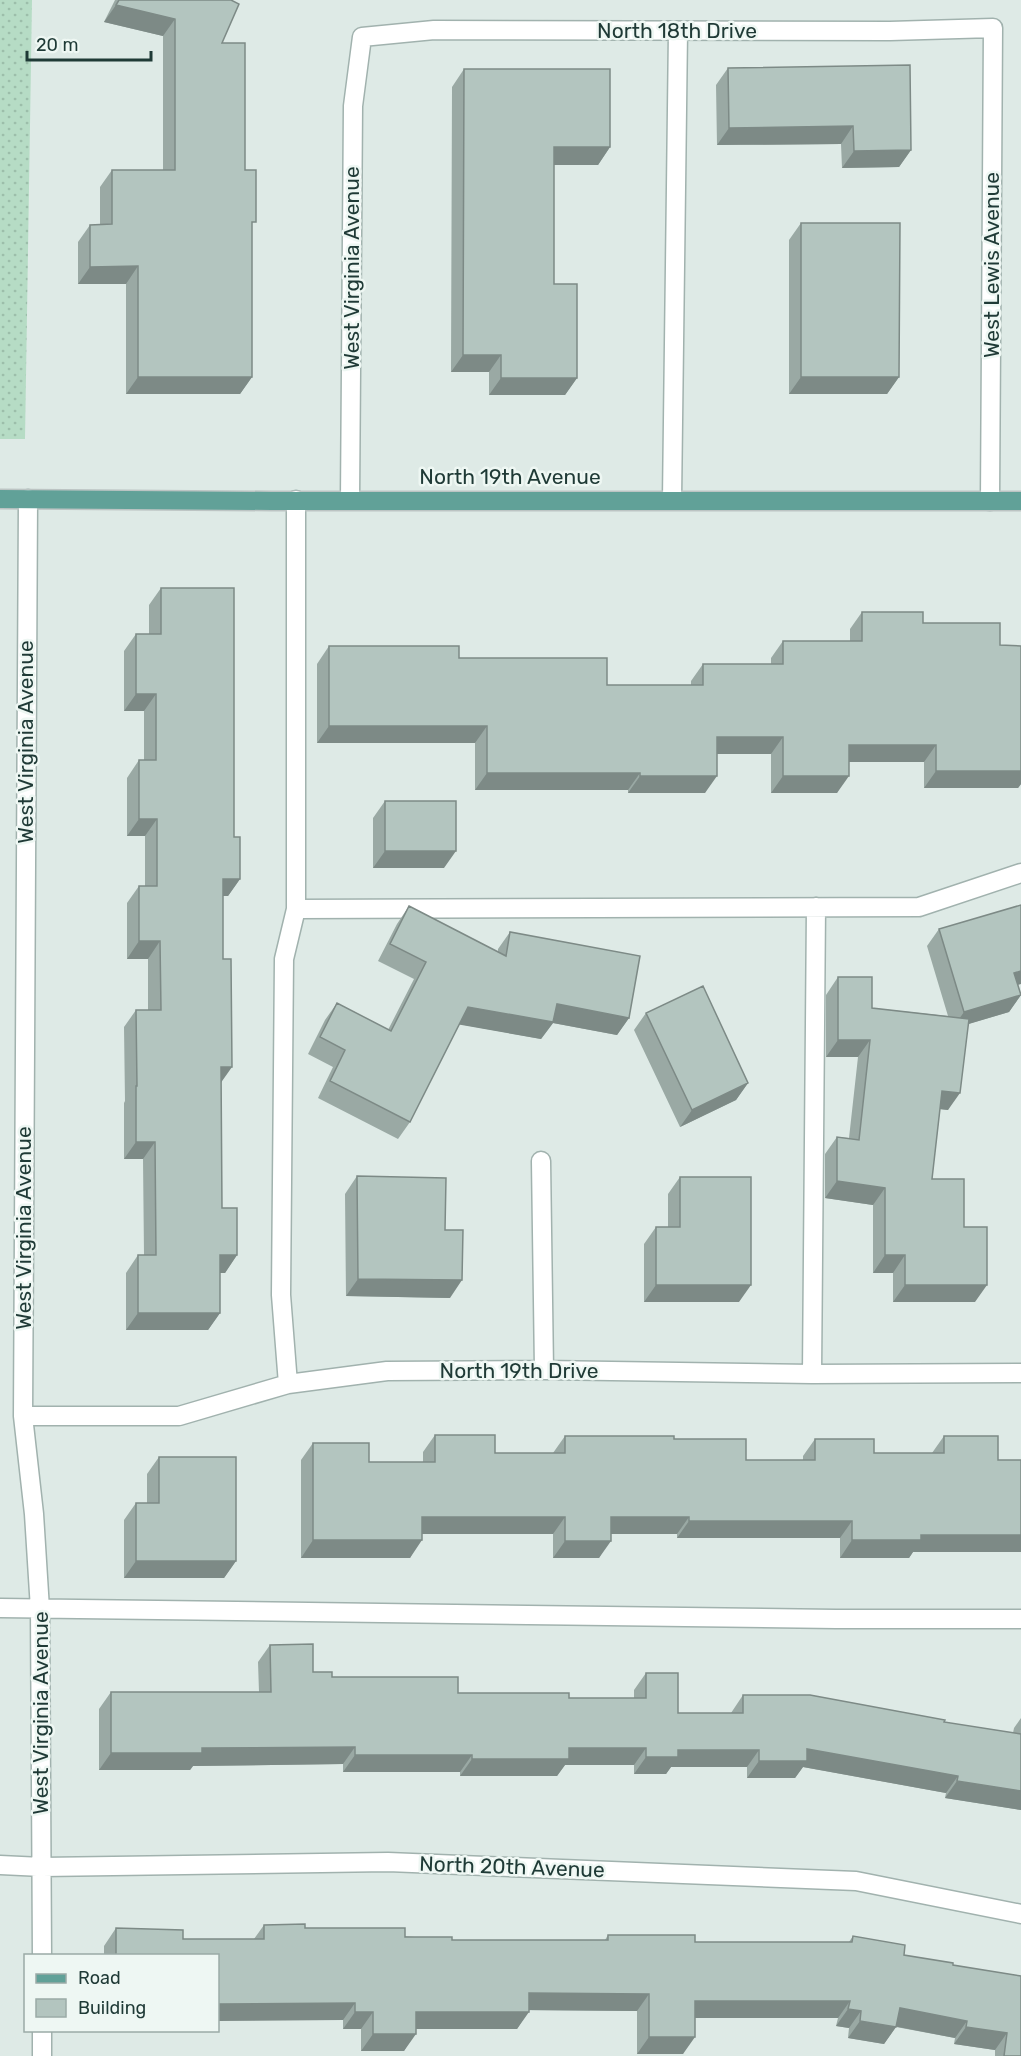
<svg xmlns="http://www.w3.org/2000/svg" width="1021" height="2056" viewBox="0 0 1021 2056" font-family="Rubik,sans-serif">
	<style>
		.grass { fill: url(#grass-dots) }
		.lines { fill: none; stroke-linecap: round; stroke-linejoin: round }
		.minor-casing { stroke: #a1b2ae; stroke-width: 21 }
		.major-casing { stroke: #bcc4c3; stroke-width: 21 }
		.minor { stroke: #fff; stroke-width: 18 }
		.major { stroke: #61a198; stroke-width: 18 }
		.wall { fill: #9aa9a4 }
		.shaded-wall { fill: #7d8a86 }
		.building { fill: #b3c5bf; stroke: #7d8a86; stroke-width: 1.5 }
		.labels { text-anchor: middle; stroke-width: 5; stroke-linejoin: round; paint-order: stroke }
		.street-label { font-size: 21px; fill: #1f3a36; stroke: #eef7f3 }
	</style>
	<defs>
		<pattern id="grass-dots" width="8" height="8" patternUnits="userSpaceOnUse" patternTransform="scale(1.5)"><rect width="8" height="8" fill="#b6dcc5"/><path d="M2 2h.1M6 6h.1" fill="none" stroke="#9cbeaa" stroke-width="1.8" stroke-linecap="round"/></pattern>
	</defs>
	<rect width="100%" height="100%" fill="#deeae6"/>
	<path class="grass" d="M0,0h32l-7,439h-25z"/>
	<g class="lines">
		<defs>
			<path id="minor" d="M28,499l-5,917 11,98 6,95 2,347
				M350,500l3,-394 9,-69 72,-7 456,1 103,-3 -3,473
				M672,500l6,-469
				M296,909l623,-2 102,-34
				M541,1161l3,209
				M812,1374l4,-467
				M288,1384l-7,-89 3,-336 12,-50v-409
				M23,1416h156l109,-32 99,-13 157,-1 268,4 209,-1
				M0,1608l836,11h185
				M0,1865l42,2 346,-5 468,19 165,33
				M42,2056v-26"/>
			<path id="major" d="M0,499l272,2h749"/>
		</defs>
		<use href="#minor" class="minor-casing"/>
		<use href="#major" class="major-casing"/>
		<use href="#minor" class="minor"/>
		<use href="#major" class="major"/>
	</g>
	<path class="wall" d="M115,0h116l-9,43 23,127 7,58v149l-12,17h-114v-110h-48v-42l12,-17h10v-38l12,-17h51v-134l-59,-14z
		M728,68l183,82 -12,17 -57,1 -1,-24 -124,1 -1,-60z
		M464,69l146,78 -12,18h-44v119l23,94 -12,17h-76v-23h-38l1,-285z
		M801,223l98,154 -12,17h-98v-154z
		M161,588l73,249 6,42 -12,17h-5l-2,187 1,125 15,47 -12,18h-5v40l-12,17h-82v-57l12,-18h6l-1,-96h-19v-56l1,-2 -1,-74 12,-17h12v-51h-21v-56l12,-17h6v-50h-18v-58l12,-18h5v-49h-20v-60l12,-17h13v-29z
		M862,612l61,11 77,22 21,1v138l-3,4h-94v-26h-75l-12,31h-66v-39h-54l-12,39h-77v-3h-153v-47h-158v-79l12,-18 130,12 148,27h84v-4l12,-17h68v-6l12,-17h67v-12z
		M385,801l59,67h-71v-50z
		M409,906l89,46v-3l12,-17 119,86 -12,17 -64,-12 -12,16 -82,-15 -49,98 -12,17 -80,-41 15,-31 -25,-13 17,-34 12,-17 51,27 26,-51 -36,-18 19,-37z
		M939,929l79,56 3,10 -12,17 -41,12 -20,86 -8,-1 -8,70 32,48 11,75h-82v-29h-20v-68l-48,-7v-44l12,-17 12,1 9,-81h-32v-62l12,-18 34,31 76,8 -21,-70z
		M646,1013l102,70 -12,17 -56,27 -46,-97z
		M357,1176l93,122 -104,-2 -1,-102z
		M680,1177l59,125h-95v-58l12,-17h12v-33z
		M435,1435l60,18h58l12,-17 109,3 72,21h57v-4l12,-17 59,14h58l12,-17 54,24 23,92h-108l-4,6h-69v-20h-163v-4h-66l-12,24h-46v-24h-131l-12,24h-109v-98l12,-17 56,19h54v-10z
		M159,1457l77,104 -12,17h-100v-58l12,-17h11v-29z
		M270,1645l43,27 19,5 126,16 111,5h65v-8l12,-17 32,40h53l12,-18 201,27 69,11 1,-5 7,-10v92l-76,-12 1,-5 -143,-26 -8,11h-48v-11h-76l-5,7h-32v-9h-69l-8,11h-97v-4h-117v-8l-150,2 -3,4h-91v-61l12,-17h148l-1,-30z
		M264,1925l188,15h153l3,-5 87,7h154l4,-6 51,19 49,10 68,11v80h-26v-6l-41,-6 1,-6 -59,-11 -12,17 -36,-6 1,-10 -13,-2 2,-8h-143l-12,36h-46v-43l-108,-1 -12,19h-101l-12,22h-43v-22h-18v-9l-125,-64h-114v-10l12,-18 67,11h71z"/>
	<path class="shaded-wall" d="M116,5l59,14 -12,17 -59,-14z
		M853,126l-12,18 -124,1 12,-17z
		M554,147h56l-12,18h-56z
		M911,150l-12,17 -57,1 12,-17z
		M138,266l-12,18h-48l12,-17z
		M463,355h38l-12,17h-38z
		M138,377h114l-12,17h-114z
		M801,377h98l-12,17h-98z
		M501,378h76l-12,17h-76z
		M136,694h20l-12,17h-20z
		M329,726h158l-12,17h-158z
		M717,737h66l-12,17h-66z
		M849,745h87l-12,17h-87z
		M936,771h85v13l-3,4h-94z
		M487,773h153l-12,17h-153z
		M640,776h77l-12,17h-77z
		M783,776h66l-12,17h-66z
		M139,819h18l-12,17h-18z
		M385,851h71l-12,17h-71z
		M223,879h17l-12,17h-17z
		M139,941h21l-12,18h-21z
		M1021,971v13l-19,6 12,-17z
		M1021,995l-12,17 -57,17 12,-17z
		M557,1004l72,14 -12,17 -64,-12 -12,16 -85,-15 12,-17z
		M838,1040h32l-12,17h-32z
		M221,1067h11l-12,17z
		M748,1083l-12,17 -56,27 12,-17z
		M942,1091l18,2 -12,17 -18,-2z
		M136,1142h19l-12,17h-19z
		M837,1181l48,7 -12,17 -48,-7z
		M220,1255h17l-12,18h-17z
		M885,1255h20l-12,18h-20z
		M358,1279l104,1 -12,18 -104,-2z
		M656,1285h95l-12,17h-95z
		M905,1285h82l-12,17h-82z
		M138,1313h82l-12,17h-82z
		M422,1517h143l-12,17h-143z
		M611,1517h78l-12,17h-78z
		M689,1521h163l-12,17h-163z
		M921,1535h100v17h-108l-4,6h-69l12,-18z
		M313,1540h109l-12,18h-109z
		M565,1541h46l-12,17h-46z
		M136,1561h100l-12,17h-100z
		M355,1747l-12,17 -150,2 -3,4h-91l12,-17 91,-5z
		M569,1748h77l-12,17h-69l-8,11h-97l12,-17z
		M807,1749l151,27 -12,17 -143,-26 -8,11h-48l12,-17z
		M678,1750h81l-12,17h-76l-5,7h-32l12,-17z
		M355,1755h117l-12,17h-117z
		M957,1781l64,10v19l-76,-12z
		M529,1993l120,1 -12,17 -120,-1z
		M695,2001h155l-12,17h-155z
		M355,2003l-12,17 -125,1v-17z
		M900,2008l67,13 -12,17 -67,-13z
		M848,2009l13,2 -12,17 -13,-2z
		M355,2012h18l-12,17h-18z
		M416,2012h113l-12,17h-113z
		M860,2021l36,6 -12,17 -36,-6z
		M966,2027l41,6 -12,17 -41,-6z
		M373,2034h43l-12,17h-43z
		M649,2037h46l-12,17h-46z"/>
	<path class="building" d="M119,0h112l8,4 -17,39h23v127h11v52h-4v155h-114v-111l-48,1v-42l22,-1v-54h63v-151l-59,-14z
		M910,65l1,85 -57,1 -1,-25 -124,2 -1,-60z
		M464,69h146v78h-56v137h23v94h-76v-23h-38z
		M801,223h99l-1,154h-98z
		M161,588h73v249h6v42h-17v80h8l1,108h-11l1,141h15v47h-17v58h-82v-58h18l-1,-113h-19v-56h1l-1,-76h25l-1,-69h-21v-55h18v-67h-18v-59h17v-66h-20v-60h25z
		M862,612h61v11h77v22l21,1v125h-85v-26h-87v31h-66v-39h-66v39h-77v-3h-153v-47h-158v-80h130v12h148v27h96v-21h80v-23h79z
		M385,801h71v50h-71z
		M1021,905v66l-7,2 7,22 -57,17 -25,-83z
		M409,906l97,50 4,-24 130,24 -11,62 -72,-14 -4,18 -85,-15 -58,115 -80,-41 15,-31 -25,-13 17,-34 54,28 35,-69 -36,-18z
		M838,977h34v31l97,11 -9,74 -18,-2 -10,88h32v48h23v58h-82v-30h-20v-67l-48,-7v-44l22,3 11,-100h-32z
		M703,986l45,97 -56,27 -46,-97z
		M357,1176l89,2 -1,52h18l-1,50 -104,-1z
		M680,1177h71v108h-95v-58h24z
		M435,1435h60v18h70v-17h109v3h72v21h69v-21h59v14h70v-17h54v24h23v75h-100v5h-69v-19h-163v-4h-78v24h-46v-24h-143v23h-109v-97h56v19h66z
		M159,1457h77v104h-100v-58h23z
		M313,1644v28h19v5h126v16h111v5h77v-25h32v40h65v-18h67l135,25 -1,2 77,12v57l-64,-10 1,-5 -151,-27v12h-48v-11h-81v7h-32v-9h-77v11h-97v-4h-117v-8l-153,1v5h-91v-61h160l-1,-47z
		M305,1924v4h100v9h47v3h156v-5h87v7h157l1,-6 52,9 -1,10 49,8v2l68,11v80h-17l3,-23 -41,-6 1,-6 -67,-13 -4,19 -36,-6 1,-10 -13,-2 2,-8h-155v36h-46v-43l-120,-1v19h-113v22h-43v-22h-18v-9l-137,1v-48h-102v-28l67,2v9h81v-14z"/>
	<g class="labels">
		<g class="street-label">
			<text x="677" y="38">North 18th Drive</text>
			<text transform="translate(992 265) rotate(-90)" y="7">West Lewis Avenue</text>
			<text transform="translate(352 268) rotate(-90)" y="7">West Virginia Avenue</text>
			<text x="510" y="484">North 19th Avenue</text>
			<text transform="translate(26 742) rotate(-90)" y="7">West Virginia Avenue</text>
			<text transform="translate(24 1228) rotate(-90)" y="7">West Virginia Avenue</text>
			<text x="519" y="1378">North 19th Drive</text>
			<text transform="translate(41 1713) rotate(-90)" y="7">West Virginia Avenue</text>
			<text transform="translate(512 1867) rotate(2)" y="7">North 20th Avenue</text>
		</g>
	</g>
	<rect x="24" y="1954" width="195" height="78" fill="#eef7f3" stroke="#9baba7" stroke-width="1.5"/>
	<rect x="36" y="1974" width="30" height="9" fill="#61a198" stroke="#9baba7" stroke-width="1.5"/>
	<text x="78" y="1984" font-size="18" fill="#1f3a36">Road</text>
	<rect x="36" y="1999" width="30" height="18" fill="#b3c5bf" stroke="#9baba7" stroke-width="1.5"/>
	<text x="78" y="2014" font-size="18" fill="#1f3a36">Building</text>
	<path d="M27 51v9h124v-9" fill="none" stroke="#1f3a36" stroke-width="3"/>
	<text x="36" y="51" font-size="18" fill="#1f3a36" stroke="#eef7f3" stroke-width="4.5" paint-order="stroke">20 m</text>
</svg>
